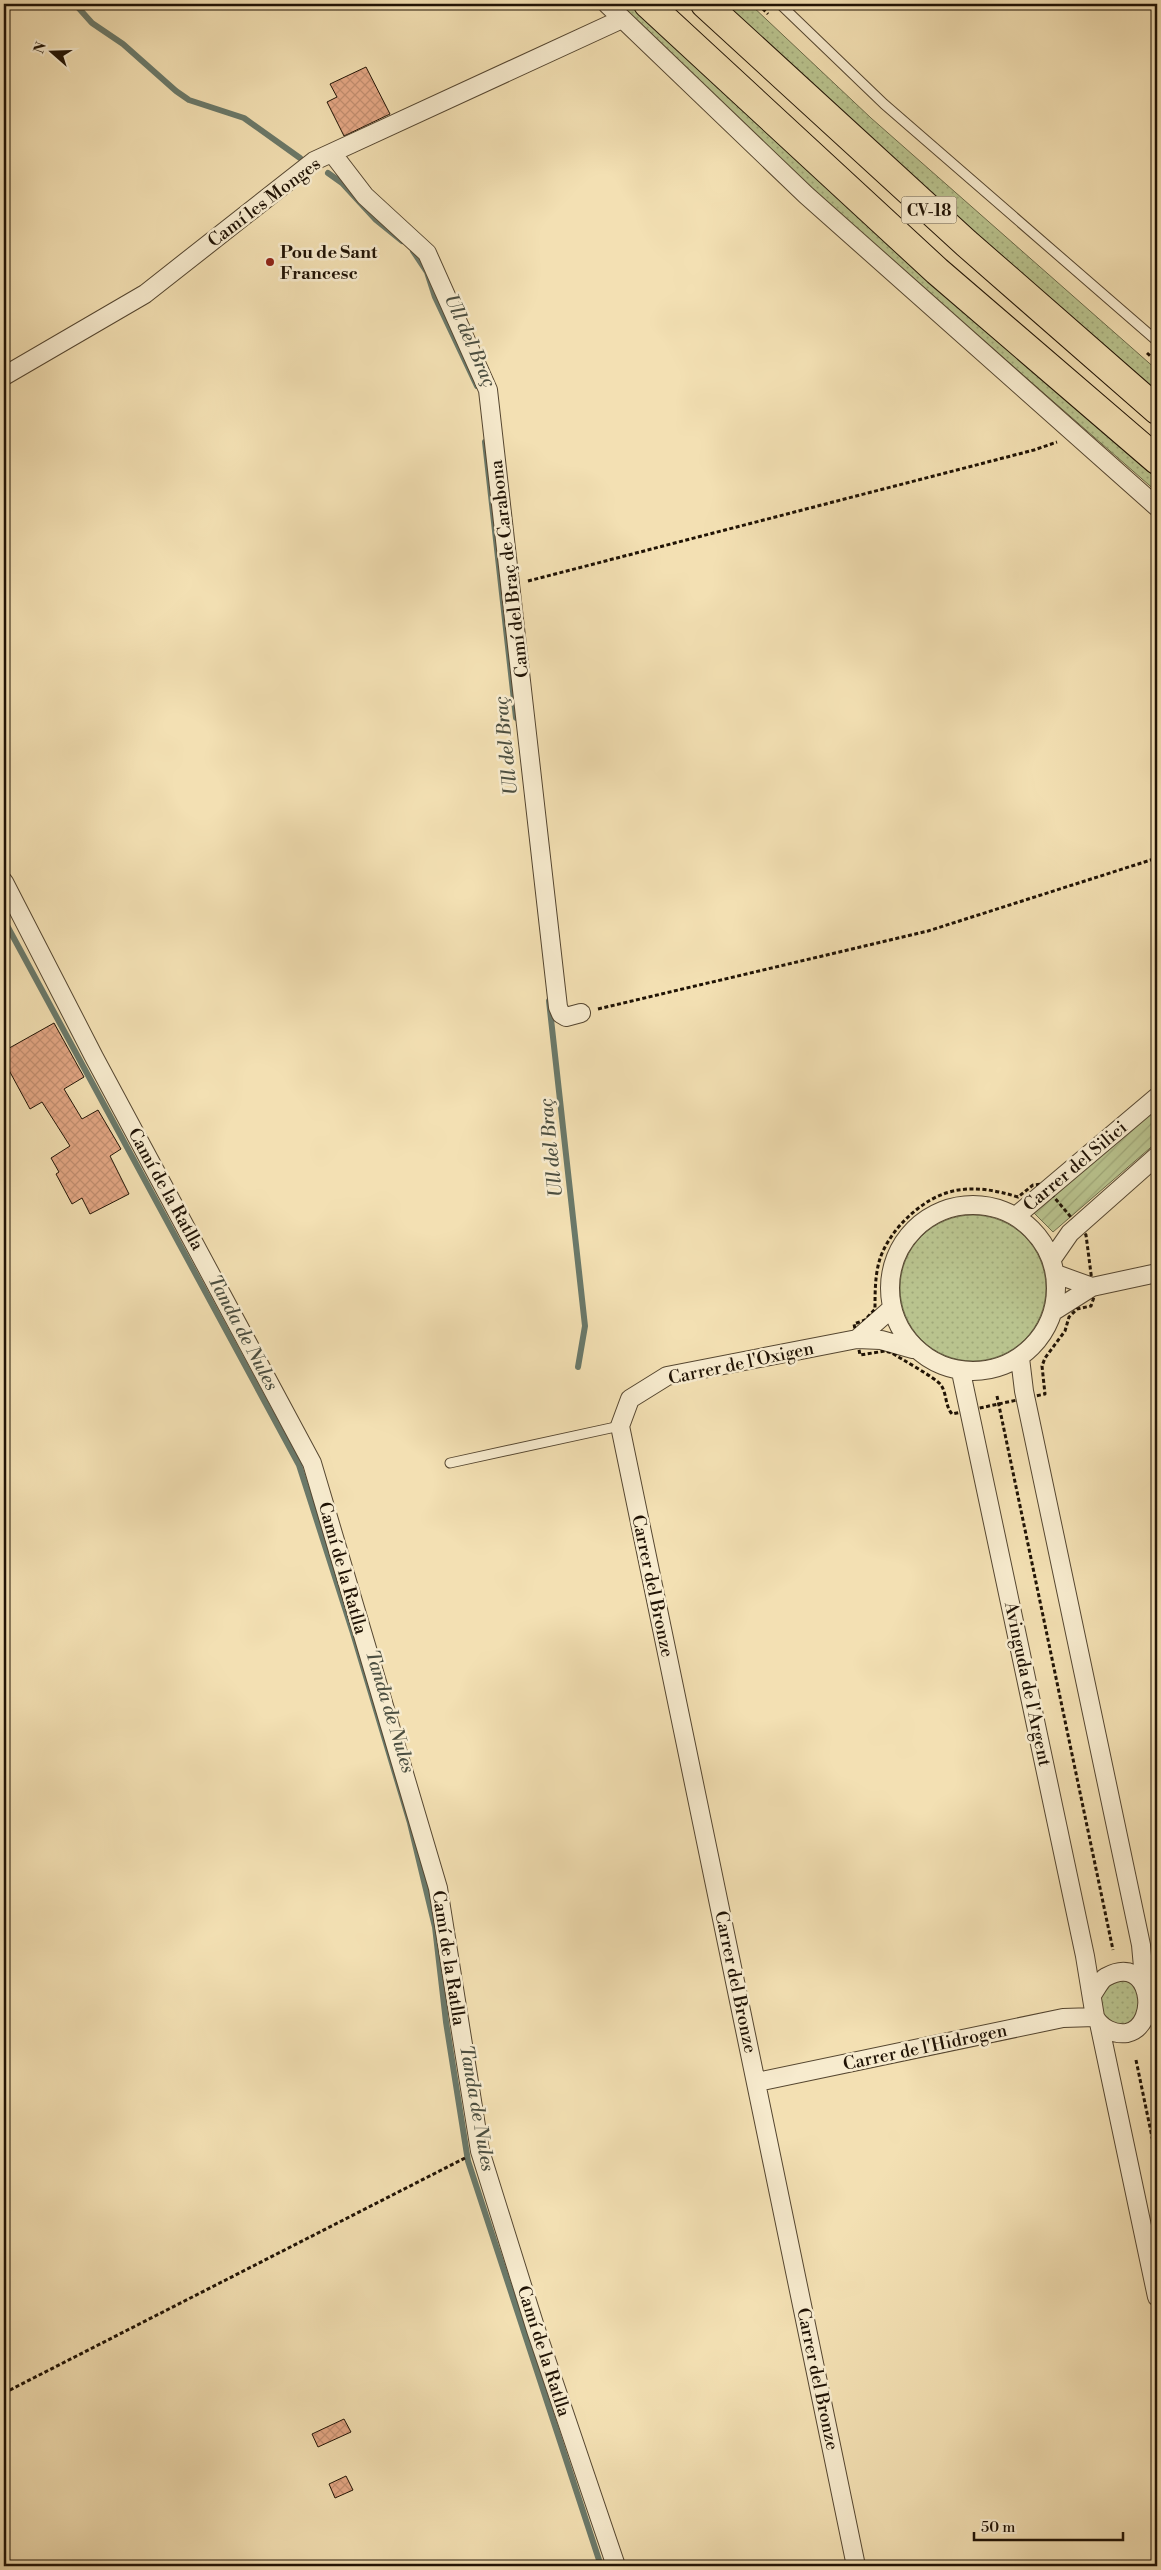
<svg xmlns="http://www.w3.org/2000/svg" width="1161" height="2570" viewBox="0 0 1161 2570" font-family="'Libre Bodoni',serif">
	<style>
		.grass { fill: url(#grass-dots); stroke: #6c6b4a }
		.garden { fill: url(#garden-furrows); stroke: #6c6b4a }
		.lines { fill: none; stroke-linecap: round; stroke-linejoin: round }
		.stream { stroke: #6a796a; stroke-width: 6 }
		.building { fill: url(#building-cross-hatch); stroke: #201305 }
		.service-casing { stroke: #554630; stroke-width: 11 }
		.minor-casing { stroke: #554630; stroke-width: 20 }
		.primary-casing { stroke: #201305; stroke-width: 30 }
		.path { stroke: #201305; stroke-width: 3; stroke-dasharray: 4 2.5; stroke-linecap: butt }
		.service { stroke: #f7ebce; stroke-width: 9 }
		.minor { stroke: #f7ebce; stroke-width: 18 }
		.primary { stroke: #f3e0b3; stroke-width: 28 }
		.poi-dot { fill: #8f2418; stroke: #f7ebce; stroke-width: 2 }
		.labels { text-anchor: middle; stroke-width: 5; stroke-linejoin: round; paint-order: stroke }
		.shield { fill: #f7ebce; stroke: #605441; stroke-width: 1 }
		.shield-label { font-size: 16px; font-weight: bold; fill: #201305 }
		.street-label { font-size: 18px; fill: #201305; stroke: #f7ebce }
		.poi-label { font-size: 18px; font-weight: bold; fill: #201305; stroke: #f7ebce; text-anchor: start }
		.water-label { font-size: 19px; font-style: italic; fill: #4b4e40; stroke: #f7ebce }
	</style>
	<defs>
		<pattern id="grass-dots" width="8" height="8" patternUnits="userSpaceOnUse" patternTransform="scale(1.25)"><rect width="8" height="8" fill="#b9c38e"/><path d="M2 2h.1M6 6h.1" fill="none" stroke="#9fa779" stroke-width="1.8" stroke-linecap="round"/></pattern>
		<pattern id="garden-furrows" width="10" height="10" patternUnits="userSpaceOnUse" patternTransform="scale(1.25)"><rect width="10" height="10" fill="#b9c38e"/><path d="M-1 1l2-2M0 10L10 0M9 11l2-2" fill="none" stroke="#9fa779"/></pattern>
		<pattern id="building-cross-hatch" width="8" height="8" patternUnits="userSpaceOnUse" patternTransform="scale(1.25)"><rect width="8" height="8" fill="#e4a785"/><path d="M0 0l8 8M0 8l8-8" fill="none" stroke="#c38f71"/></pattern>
	</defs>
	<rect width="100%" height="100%" fill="#f3e0b3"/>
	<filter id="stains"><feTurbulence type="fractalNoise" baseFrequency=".004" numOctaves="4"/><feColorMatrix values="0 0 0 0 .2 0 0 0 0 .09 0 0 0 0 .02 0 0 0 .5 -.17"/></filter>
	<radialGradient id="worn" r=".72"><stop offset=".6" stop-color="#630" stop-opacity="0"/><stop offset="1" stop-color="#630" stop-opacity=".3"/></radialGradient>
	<path class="grass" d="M613,4h17c173,162 347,321 527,475v13l-315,-275z
		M721,4h29l121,114 286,252v26z
		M900 1288a73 73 0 1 1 146 0a73 73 0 1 1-146 0Z
		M1116,1980h16l15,26 -21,22 -22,-9c-4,-22 -8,-25 12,-39z"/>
	<path class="garden" d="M1157,1108v34l-104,90 -19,-19z"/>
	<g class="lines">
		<path class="stream" d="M75,4l17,19 31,21 53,47 13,9 55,18 56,40
			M328,173l14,10 34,37 26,21
			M413,251l14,21 8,25 42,89
			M485,442l31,276
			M4,920l295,545 54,168 57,190 25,104 11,95 22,139 133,405
			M549,1001l36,325 -7,41"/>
	</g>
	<path class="building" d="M366,67l24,47 -46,22 -17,-34 10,-5 -7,-13z
		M54,1023l30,54 -20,12 18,30 16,-9 23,39 -11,7 19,38 -39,20 -8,-16 -10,6 -16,-30 3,-2 -8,-14 19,-12 -28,-44 -12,7 -26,-48v-10z
		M344,2419l7,13 -33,15 -6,-13z
		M346,2476l7,14 -18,8 -6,-14z"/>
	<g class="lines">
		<defs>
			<path id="service" d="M780,4l104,100 273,237
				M450,1463l170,-37"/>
			<path id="minor" d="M607,4l199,191 351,312
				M332,153l33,43 62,57 61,137 70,617 3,7 5,3 15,-4
				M4,376l141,-82 169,-133 308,-142
				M4,882l90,175 218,406 126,425 42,263 56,179 80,236
				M890 1288a83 83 0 1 1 166 0a83 83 0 1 1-166 0Z
				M1016,1216l141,-119
				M1052,1259l18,-26 87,-77
				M1056,1274l36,13
				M1054,1311l38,-24 65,-14
				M857,1339l34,-30
				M1020,1358l4,33 117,554 3,33
				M961,1372l124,584 10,61c6,11 19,18 32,16 34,-8 24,-81 -21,-56 -6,3 -10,13 -14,18
				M1099,2023l58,274
				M757,2082l306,-64 32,-1
				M856,2566l-236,-1140 10,-27 37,-23 190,-37 24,1 32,9"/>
			<path id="primary" d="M648,4l289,267 220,189
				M705,4l261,239 191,167"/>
		</defs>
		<use href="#service" class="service-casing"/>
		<use href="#minor" class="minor-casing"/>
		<use href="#primary" class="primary-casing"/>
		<path class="path" d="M758,4l10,10
			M1147,353l10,9
			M528,581l506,-131 23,-8
			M598,1009l330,-78 229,-73
			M1043,1184l43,51 8,62 -3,9 -14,3 -8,8 -4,14 -20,27 -3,8 3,28 -93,20c-7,-8 -5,-20 -11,-29 -5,-7 -40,-26 -49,-32l-7,-2 -25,4 -6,-31 11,-4 10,-11c0,-16 0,-32 4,-47 4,-15 15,-31 26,-42 35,-35 68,-37 113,-23l15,-12z
			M997,1396l116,554
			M1136,2060l21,101
			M4,2393l461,-235"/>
		<use href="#service" class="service"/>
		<use href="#minor" class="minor"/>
		<use href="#primary" class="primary"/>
	</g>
	<circle class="poi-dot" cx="270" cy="262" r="5"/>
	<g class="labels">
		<rect class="shield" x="901.5" y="196.5" width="55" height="27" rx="4"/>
		<g class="shield-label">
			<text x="929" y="216">CV-18</text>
		</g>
		<g class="street-label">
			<text transform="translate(264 202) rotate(-37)" y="6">Camí les Monges</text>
			<text transform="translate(509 569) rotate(-97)" y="6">Camí del Braç de Carabona</text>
			<text transform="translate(1075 1166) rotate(-40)" y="6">Carrer del Silici</text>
			<text transform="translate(166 1189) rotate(61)" y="6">Camí de la Ratlla</text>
			<text transform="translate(741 1363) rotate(-12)" y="6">Carrer de l'Oxigen</text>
			<text transform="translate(343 1568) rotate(74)" y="6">Camí de la Ratlla</text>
			<text transform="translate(653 1586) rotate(78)" y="6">Carrer del Bronze</text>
			<text transform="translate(1028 1684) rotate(78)" y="6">Avinguda de l'Argent</text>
			<text transform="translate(449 1958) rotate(81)" y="6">Camí de la Ratlla</text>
			<text transform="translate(736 1982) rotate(78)" y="6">Carrer del Bronze</text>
			<text transform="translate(925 2047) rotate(-12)" y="6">Carrer de l'Hidrogen</text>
			<text transform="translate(544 2351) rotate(72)" y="6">Camí de la Ratlla</text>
			<text transform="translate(818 2379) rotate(78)" y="6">Carrer del Bronze</text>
		</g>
		<g class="poi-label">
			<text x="280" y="258">Pou de Sant<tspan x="280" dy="21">Francesc</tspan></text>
		</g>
		<g class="water-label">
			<text transform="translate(471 340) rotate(66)" y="7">Ull del Braç</text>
			<text transform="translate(505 746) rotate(-96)" y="7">Ull del Braç</text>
			<text transform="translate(550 1148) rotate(-96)" y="7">Ull del Braç</text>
			<text transform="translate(244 1332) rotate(62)" y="7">Tanda de Nules</text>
			<text transform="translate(391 1711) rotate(73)" y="7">Tanda de Nules</text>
			<text transform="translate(478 2108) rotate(80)" y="7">Tanda de Nules</text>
		</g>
	</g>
	<rect width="1161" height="2570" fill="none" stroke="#f3e0b3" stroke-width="20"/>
	<rect x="5" y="5" width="1151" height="2560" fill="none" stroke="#201305" stroke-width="2.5"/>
	<rect x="10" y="10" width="1141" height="2550" fill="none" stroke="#201305"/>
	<g transform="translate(52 52) rotate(290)" stroke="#f7ebce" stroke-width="4" paint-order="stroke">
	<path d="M0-4L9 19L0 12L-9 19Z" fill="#201305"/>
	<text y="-8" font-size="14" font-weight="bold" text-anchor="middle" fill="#201305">N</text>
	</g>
	<path d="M974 2532v8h149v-8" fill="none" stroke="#201305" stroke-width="2.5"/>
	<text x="981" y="2532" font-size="15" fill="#201305" stroke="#f7ebce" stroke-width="4" paint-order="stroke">50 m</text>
	<rect width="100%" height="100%" filter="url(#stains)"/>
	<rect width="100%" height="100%" fill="url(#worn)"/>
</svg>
